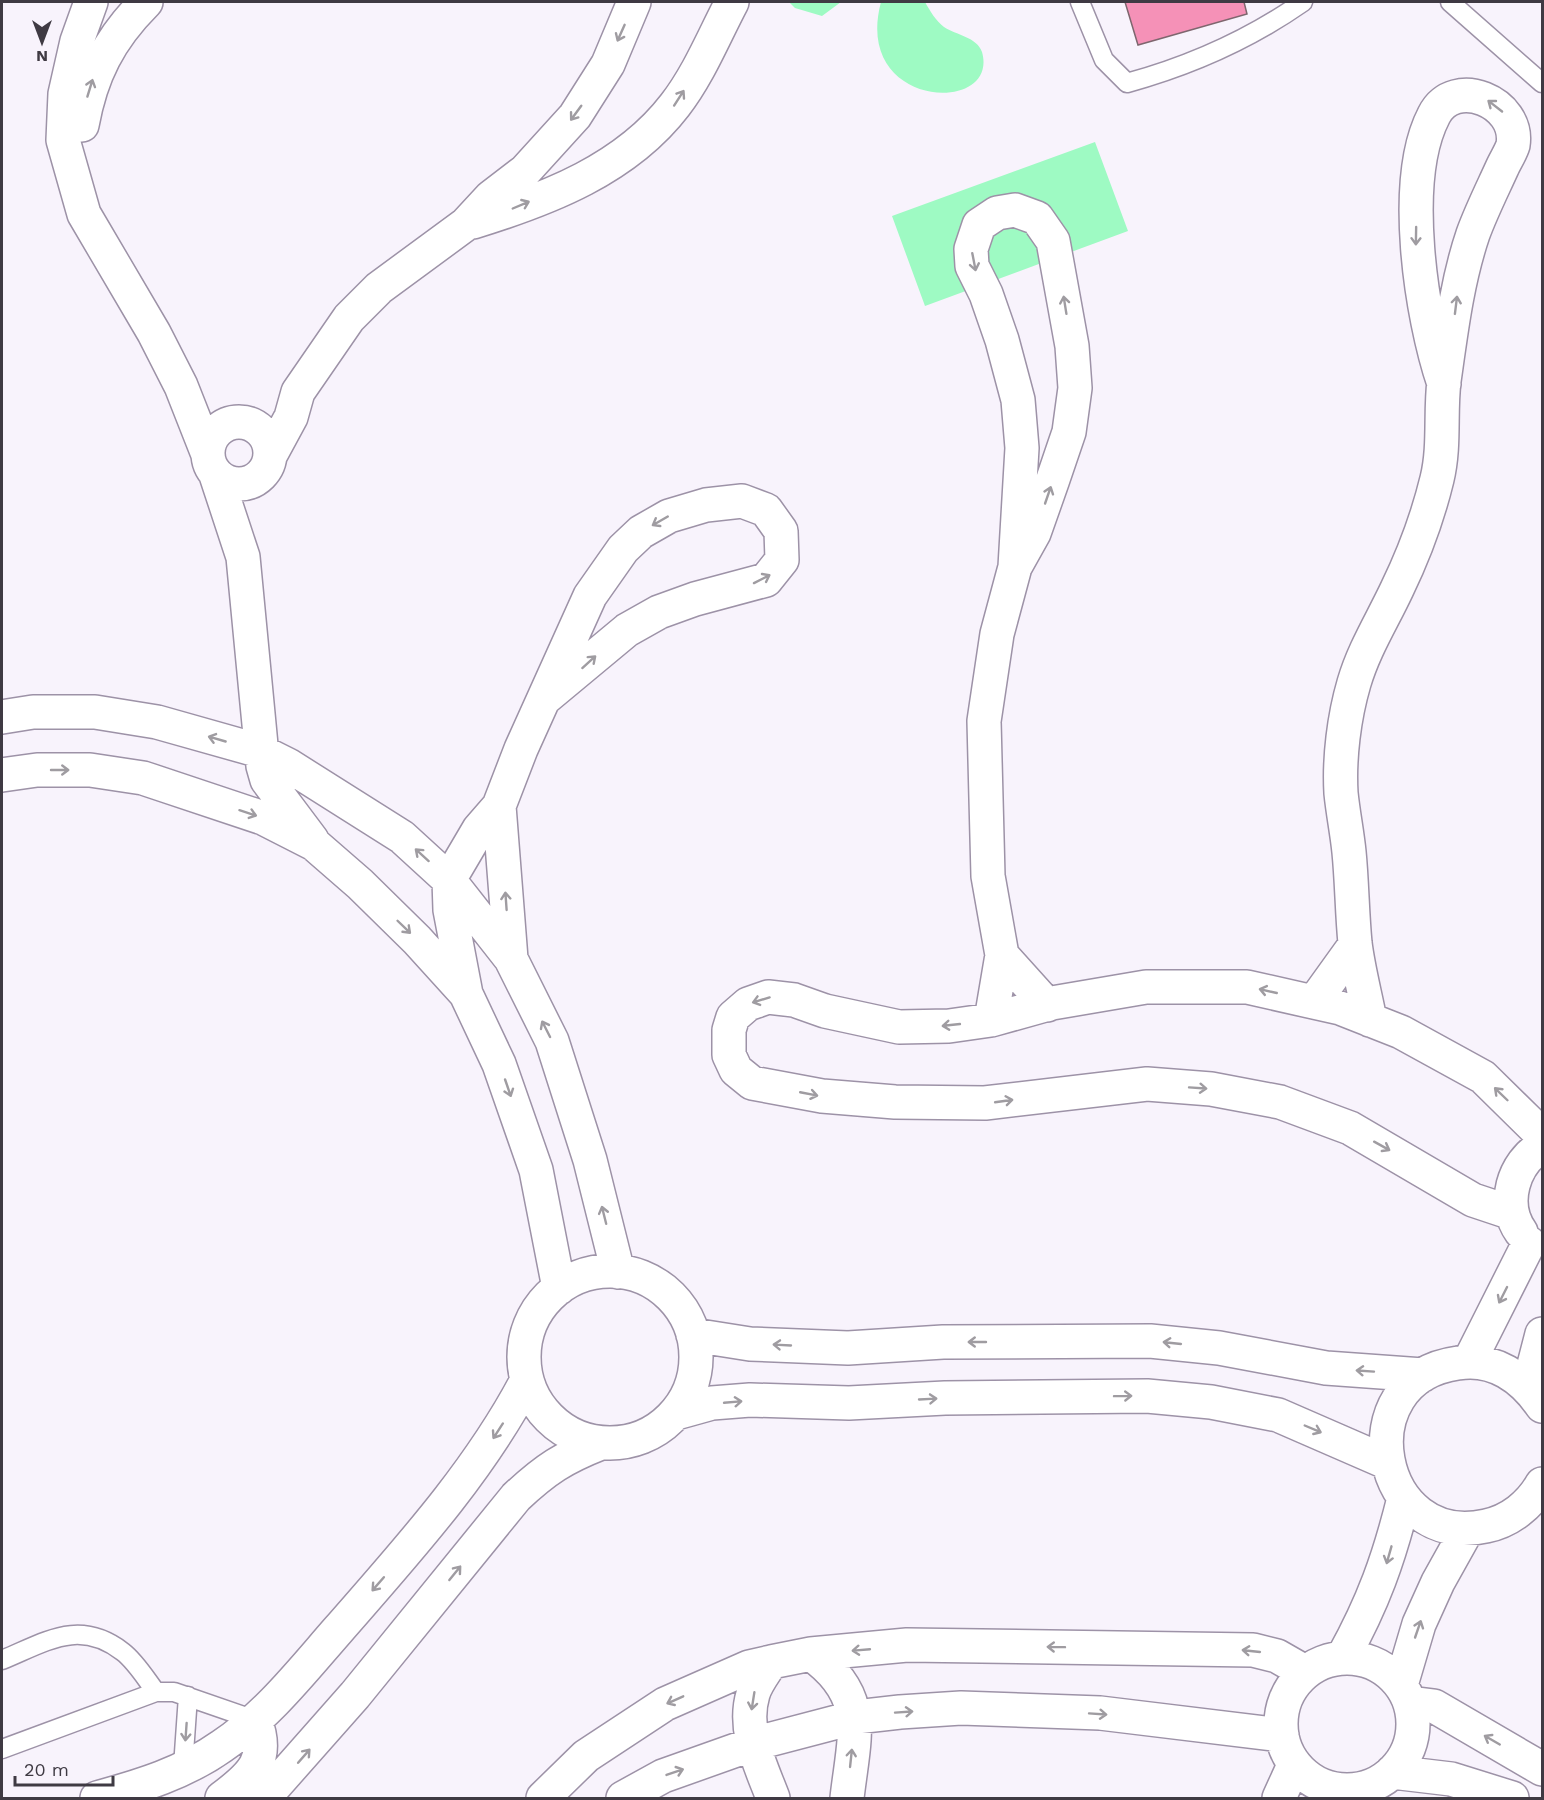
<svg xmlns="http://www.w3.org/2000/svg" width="1544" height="1800" viewBox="0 0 1544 1800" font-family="'Work Sans',sans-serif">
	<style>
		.green { fill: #9efac3 }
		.building { fill: #f591b7; stroke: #7e666e; stroke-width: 1.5 }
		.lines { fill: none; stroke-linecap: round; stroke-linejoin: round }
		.lane-casing { stroke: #9d92a7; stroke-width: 21 }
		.street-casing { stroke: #9d92a7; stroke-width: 36 }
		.lane { stroke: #fff; stroke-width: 18 }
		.street { stroke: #fff; stroke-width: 33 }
		.oneway { stroke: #9f9ca1 }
	</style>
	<rect width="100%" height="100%" fill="#f8f3fc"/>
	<path class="green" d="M789,2h52l-19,14 -27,-8z
		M881,2h44c5,9 11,19 19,25 12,8 33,10 38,25 18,63 -130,58 -101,-50z
		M1095,142l33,89 -203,75 -33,-90z"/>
	<path class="building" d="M1125,2h119l3,12 -109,31z"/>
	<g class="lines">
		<defs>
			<path id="lane" d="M1080,2l24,58 23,23c62,-17 123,-44 176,-81
				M1450,2l92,81
				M2,1660c44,-18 77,-42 121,-8 13,10 23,27 33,40
				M2,1749l154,-57h18l81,28
				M183,1767l5,-71"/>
			<path id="street" d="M91,2l-14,39 -12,53 -2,46 21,74 70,119 27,53 26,66
				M82,125c9,-50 27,-86 64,-123
				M473,222c75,-23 153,-53 202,-117 24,-31 39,-69 57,-103
				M208 453a31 31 0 1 1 62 0a31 31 0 1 1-62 0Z
				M271,454l20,-37 7,-25 51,-74 30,-30 87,-64 25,-27 34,-26 50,-55 33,-52 26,-62
				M216,475l27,82 20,209 4,14 45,60
				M2,717l31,-5h62l62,10 103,29 28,14 114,72 47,43 62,79 41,82 38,119 28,112
				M2,775l35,-5h53l53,8 120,40 51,26 46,40 57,56 49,54 33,70 37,106 23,118
				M499,806l12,153
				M1002,955l45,50
				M466,994l-16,-84 -1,-30 30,-51 20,-23 22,-57 69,-153 33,-47 18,-17 28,-16 37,-11 36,-4 24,9 15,21 1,29 -16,20 -71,19 -36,13 -32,18 -83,69
				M1314,1002l41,-57
				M991,1020l11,-65 -14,-79 -4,-155 13,-87 18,-67 7,-119 -4,-48 -16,-60 -16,-46 -14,-28 -1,-17 8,-24 18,-12 18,-3 22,8 16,23 19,105 3,42 -6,44 -17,50 -18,51 -19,34
				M1370,1020c-5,-26 -12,-52 -15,-77 -3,-31 -3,-61 -6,-91 -2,-20 -6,-39 -8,-59 -2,-35 3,-76 13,-110 10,-34 28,-62 43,-94 17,-35 31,-73 40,-110 8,-33 3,-66 7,-98 7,-49 13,-100 29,-147 8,-22 19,-44 29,-66 3,-7 9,-16 11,-23 7,-43 -59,-70 -79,-30 -34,65 -13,201 10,269
				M1512,1213l-39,-13 -123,-72 -70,-26 -69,-13 -64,-5 -162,19 -90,-1 -73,-6 -70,-13 -16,-13 -7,-15v-25l4,-13 15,-13 20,-7 26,3 31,11 74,16 50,-1 42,-6 61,-17 94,-16h101l93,21 61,24 82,45 59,58
				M1521,1232c-20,-28 -8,-69 21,-86
				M524 1357a86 86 0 1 1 172 0a86 86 0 1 1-172 0Z
				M693,1335l57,9 98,4 95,-6 207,-1 69,7 107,20 97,7
				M1469,1362l60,-119
				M1528,1388l14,-54
				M1542,1406c-19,-28 -48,-49 -84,-43 -115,16 -81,188 28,163 24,-5 44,-21 56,-42
				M676,1413l36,-10 38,-3 99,3 96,-5 202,-2 64,6 67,13 108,47
				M811,1654c59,42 43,82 36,144
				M1343,1657c30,-54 46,-98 61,-159
				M1281 1724a66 66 0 1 1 132 0a66 66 0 1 1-132 0Z
				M771,1662c-6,10 -15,21 -18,32 -11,36 8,72 20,104
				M1401,1685l18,-61 19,-42 29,-52
				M1410,1703l24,3 108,63
				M1392,1772l59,7 61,19
				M97,1798c44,-12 87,-25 125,-52 45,-30 80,-75 116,-116 68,-78 141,-158 189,-250
				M222,1798c31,-23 48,-39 33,-78
				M264,1798l91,-103 161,-198c30,-28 47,-39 85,-54
				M543,1798l43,-42 79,-52 84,-37 22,-5 40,-8 96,-9 346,5 24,6 28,16
				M623,1798l40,-22 90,-32 103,-27 44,-5 61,-4 139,5 182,22
				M1279,1798l15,-33"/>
		</defs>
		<use href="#lane" class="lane-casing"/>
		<use href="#street" class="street-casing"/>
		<use href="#lane" class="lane"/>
		<use href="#street" class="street"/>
	</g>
	<defs><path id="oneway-shaft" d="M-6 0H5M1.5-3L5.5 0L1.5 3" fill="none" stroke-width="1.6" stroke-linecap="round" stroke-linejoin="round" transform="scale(1.5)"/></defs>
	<g class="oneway">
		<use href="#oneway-shaft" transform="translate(621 33) rotate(114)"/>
		<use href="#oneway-shaft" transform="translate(90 88) rotate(-73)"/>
		<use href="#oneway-shaft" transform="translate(679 98) rotate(-57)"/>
		<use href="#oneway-shaft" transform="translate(1495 106) rotate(-142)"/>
		<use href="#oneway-shaft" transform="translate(576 113) rotate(126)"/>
		<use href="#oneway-shaft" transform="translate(521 205) rotate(-23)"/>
		<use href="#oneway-shaft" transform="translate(1416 236) rotate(91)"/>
		<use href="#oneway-shaft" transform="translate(974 262) rotate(79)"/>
		<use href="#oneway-shaft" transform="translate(1065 305) rotate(-99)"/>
		<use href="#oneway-shaft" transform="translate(1456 305) rotate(-83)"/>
		<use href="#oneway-shaft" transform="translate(1048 495) rotate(-71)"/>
		<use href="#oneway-shaft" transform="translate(660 521) rotate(150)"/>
		<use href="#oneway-shaft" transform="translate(762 579) rotate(-27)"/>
		<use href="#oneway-shaft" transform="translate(589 662) rotate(-42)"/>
		<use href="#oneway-shaft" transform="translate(217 739) rotate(-164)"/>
		<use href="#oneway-shaft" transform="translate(60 770)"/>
		<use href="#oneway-shaft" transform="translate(248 813) rotate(18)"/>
		<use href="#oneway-shaft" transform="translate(422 855) rotate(-138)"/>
		<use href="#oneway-shaft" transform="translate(506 901) rotate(-94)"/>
		<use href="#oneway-shaft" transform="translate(404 927) rotate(44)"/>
		<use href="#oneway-shaft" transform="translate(1268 991) rotate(-167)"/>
		<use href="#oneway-shaft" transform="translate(761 1000) rotate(163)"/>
		<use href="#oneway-shaft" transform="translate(951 1025) rotate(174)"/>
		<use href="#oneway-shaft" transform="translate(546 1029) rotate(-117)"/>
		<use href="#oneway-shaft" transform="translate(508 1088) rotate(71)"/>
		<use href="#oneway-shaft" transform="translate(1198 1088) rotate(4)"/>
		<use href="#oneway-shaft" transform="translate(809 1094) rotate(11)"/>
		<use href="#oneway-shaft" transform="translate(1501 1094) rotate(-136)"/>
		<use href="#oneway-shaft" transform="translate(1004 1101) rotate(-8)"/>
		<use href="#oneway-shaft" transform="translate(1382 1146) rotate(29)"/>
		<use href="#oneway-shaft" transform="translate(604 1215) rotate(-104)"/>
		<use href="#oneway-shaft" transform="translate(1503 1295) rotate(117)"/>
		<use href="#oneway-shaft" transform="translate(977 1342) rotate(180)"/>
		<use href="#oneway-shaft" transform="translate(1172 1343) rotate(-174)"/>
		<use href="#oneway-shaft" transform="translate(782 1345) rotate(-177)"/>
		<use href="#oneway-shaft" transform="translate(1365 1371) rotate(-176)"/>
		<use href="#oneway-shaft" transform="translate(1123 1396) rotate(-1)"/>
		<use href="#oneway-shaft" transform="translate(928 1399) rotate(-3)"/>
		<use href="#oneway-shaft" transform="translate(733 1402) rotate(-5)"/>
		<use href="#oneway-shaft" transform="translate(1313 1429) rotate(23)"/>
		<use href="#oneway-shaft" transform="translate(498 1431) rotate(123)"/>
		<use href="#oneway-shaft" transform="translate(1389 1555) rotate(106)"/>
		<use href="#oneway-shaft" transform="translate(455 1573) rotate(-51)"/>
		<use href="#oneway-shaft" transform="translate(378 1584) rotate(131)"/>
		<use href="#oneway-shaft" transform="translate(1418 1629) rotate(-71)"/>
		<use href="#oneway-shaft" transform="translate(1056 1647) rotate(-179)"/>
		<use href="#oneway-shaft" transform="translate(861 1650) rotate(175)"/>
		<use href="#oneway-shaft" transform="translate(1251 1651) rotate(-174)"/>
		<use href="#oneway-shaft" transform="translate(675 1700) rotate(156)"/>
		<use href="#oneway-shaft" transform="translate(753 1701) rotate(99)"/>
		<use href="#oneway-shaft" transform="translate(904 1712) rotate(-4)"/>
		<use href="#oneway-shaft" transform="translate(1098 1714) rotate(4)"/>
		<use href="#oneway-shaft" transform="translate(186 1732) rotate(94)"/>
		<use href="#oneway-shaft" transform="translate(1492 1740) rotate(-150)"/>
		<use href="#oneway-shaft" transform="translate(304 1756) rotate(-49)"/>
		<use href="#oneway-shaft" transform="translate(851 1758) rotate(-84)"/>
		<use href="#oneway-shaft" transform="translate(675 1772) rotate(-19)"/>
	</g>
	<rect width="1544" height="1800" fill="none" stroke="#3f3a43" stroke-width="6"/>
	<g transform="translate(42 42) rotate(180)" stroke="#f8f3fc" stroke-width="4.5" paint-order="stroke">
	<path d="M0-4.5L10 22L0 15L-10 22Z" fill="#3f3a43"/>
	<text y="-9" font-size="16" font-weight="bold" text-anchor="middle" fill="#3f3a43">N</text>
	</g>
	<path d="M15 1776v9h98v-9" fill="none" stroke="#3f3a43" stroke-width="3"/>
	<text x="24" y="1776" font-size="18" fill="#3f3a43" stroke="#f8f3fc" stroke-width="4.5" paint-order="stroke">20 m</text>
</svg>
